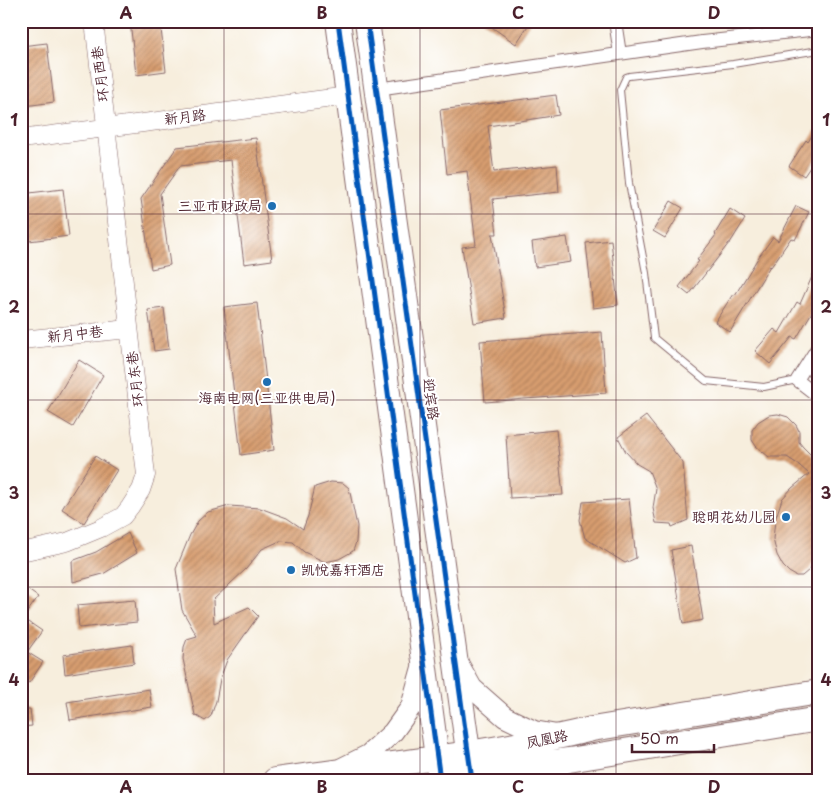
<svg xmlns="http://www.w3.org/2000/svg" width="840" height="801" viewBox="0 0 840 801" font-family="'Playpen Sans','LXGW WenKai TC',sans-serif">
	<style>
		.building { fill: url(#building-hatch) }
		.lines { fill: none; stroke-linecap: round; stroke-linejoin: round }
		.lane-casing { stroke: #876769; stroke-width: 8 }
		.street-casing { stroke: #876769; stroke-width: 14 }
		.secondary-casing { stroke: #876769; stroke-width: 19 }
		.primary-casing { stroke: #876769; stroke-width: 22 }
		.highway-casing { stroke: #876769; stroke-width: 26 }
		.lane { stroke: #fff; stroke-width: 6 }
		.street { stroke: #fff; stroke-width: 12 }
		.secondary { stroke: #fff; stroke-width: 18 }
		.primary { stroke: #fff; stroke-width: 20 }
		.highway { stroke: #fff; stroke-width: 24 }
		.cycleway-casing { stroke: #fff; stroke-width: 8 }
		.cycleway { stroke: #0057b8; stroke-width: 5 }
		.grid { fill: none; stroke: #4a1f2b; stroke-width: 1; stroke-opacity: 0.55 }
		.poi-dot { fill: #1f6fb2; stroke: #fff; stroke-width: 2 }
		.labels { text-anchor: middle; stroke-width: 4; stroke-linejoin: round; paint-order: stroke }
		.street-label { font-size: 14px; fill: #4a1f2b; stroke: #fff }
		.poi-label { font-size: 14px; fill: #4a1f2b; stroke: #fff; text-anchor: end }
		.neatline { fill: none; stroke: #4a1f2b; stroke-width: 2 }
		.grid-label { font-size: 16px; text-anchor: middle; font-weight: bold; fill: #4a1f2b }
	</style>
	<defs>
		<pattern id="building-hatch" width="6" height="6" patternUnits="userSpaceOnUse" patternTransform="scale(1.25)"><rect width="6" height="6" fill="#d79d6f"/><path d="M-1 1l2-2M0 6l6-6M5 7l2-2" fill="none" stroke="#b07f5b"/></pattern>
	</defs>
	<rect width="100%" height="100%" fill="#fff"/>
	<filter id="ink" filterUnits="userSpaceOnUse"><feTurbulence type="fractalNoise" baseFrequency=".02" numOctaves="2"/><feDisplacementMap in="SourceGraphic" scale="10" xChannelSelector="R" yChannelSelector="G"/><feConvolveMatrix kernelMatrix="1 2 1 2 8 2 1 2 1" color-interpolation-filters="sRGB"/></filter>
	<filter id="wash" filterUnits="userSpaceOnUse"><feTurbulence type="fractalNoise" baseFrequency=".0096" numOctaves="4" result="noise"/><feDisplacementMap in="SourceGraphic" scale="20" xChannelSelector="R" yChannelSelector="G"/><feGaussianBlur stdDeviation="1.12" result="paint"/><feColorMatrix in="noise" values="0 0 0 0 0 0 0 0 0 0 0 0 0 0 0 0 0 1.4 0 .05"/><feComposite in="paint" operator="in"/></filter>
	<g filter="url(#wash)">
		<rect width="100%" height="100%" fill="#f7eedd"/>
		<g id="blocks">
			<path class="building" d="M130,21h30l6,50 -30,4z
				M483,21h48l-15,23z
				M47,43l7,59 -29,4 -4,-31v-29z
				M556,95l3,20 -71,11 6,46 63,-7 2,27 -66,7 4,35h-5l14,84 -32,5 -12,-76 14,-2 -9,-74 -20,3 -7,-64z
				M819,125v29l-15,22 -15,-10 17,-26 2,2z
				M256,138l16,122 -28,4 -13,-104 -51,6 -20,28 10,71 -19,4 -10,-70 36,-52z
				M63,189l6,47 -48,6v-48z
				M671,201l12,7 -18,30 -12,-7z
				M796,206l13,6 -14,28 -4,-2 -20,29 -1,-1 -40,66 -15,-10 18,-28 2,1 23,-37 15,-21 5,4z
				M730,209l15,10 -15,24h-1l-40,52 -10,-8 20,-26 -2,-1 19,-25 -1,-1z
				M567,237l4,25 -36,5 -3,-25z
				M611,240l7,65 -25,3 -7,-65z
				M819,261v47l-4,-1 -19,32 -4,-2 -22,27 -15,-13 19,-22 5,4 18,-31 3,2z
				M257,303l17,147 -33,5 -17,-148z
				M164,308l5,41 -15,2 -6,-41z
				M602,332l4,61 -121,9 -5,-61z
				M79,360l24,15 -30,52 -25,-15z
				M778,414l10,3 8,8 3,6v11l4,5 8,8 8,11v89l-10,15 -7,6h-6l-7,-4 -6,-6 -6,-11 -4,-16 2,-19 7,-21 10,-11 17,-14 -10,-9 -12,-8h-18l-13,-11 -4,-6v-10l6,-8 11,-7z
				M646,416l37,47 5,57 -16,7 -1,-3 -15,-1 -3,-15 3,-19 -7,-18 -12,-7 -11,-12 -8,-15z
				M556,430l7,65 -53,3 -4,-63z
				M95,456l22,14 -33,53 -22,-14z
				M331,482l12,1 6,5 8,38 -1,16 -3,9 -14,8 -14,3 -21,-10 -11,-10 -13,-1 -18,8 -16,20 -33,31 1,23 35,-16 9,9 -31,44 -7,19 -4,22 -5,15 -6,5 -10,-6 -12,-56 1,-12 3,-8 10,-3 -15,-26 -6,-41 14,-34 8,-14 10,-9 21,-6 31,2 27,10 16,11 5,-13 7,-29z
				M629,499l7,59 -11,5 -40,-25 -5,-18 3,-18z
				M128,533l9,20 -34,21 -30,8 -1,-21 24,-9z
				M691,546l12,74 -20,4 -12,-74z
				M21,585l17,12 -15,21 19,13 -15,21 16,10 -14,21 -8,-5z
				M135,600l2,22 -58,6 -2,-23z
				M132,645l2,18 -69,11 -2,-19z
				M149,689l3,18 -82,13 -3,-18z
				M30,709l2,17 -11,1v-17z"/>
		</g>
	</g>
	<g filter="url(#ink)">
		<use href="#blocks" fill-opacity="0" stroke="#876769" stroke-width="1"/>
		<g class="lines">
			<defs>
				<path id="lane" d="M797,380l-33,7 -58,-6 -52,-43 -8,-65 -17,-90 -9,-93 6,-13 3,-1 104,-12 86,-14"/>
				<path id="street" d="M615,21l5,33
					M377,89l325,-47 117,-13
					M819,345l-22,35 22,17"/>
				<path id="secondary" d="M21,139l327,-43
					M21,340l108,-11
					M21,552l46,-10 34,-14 22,-12 7,-9 11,-17 5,-15 -52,-454"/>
				<path id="primary" d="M458,663l14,25 33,29 29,14 23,4
					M342,768l26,-13 25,-23 18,-25 12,-43
					M538,780l30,-19"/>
				<path id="highway" d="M338,21l102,759
					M367,21l105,759
					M455,776l114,-16 250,-41
					M275,780c106,-15 213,-26 317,-51l227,-37"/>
			</defs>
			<use href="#lane" class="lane-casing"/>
			<use href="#street" class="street-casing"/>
			<use href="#secondary" class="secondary-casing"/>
			<use href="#primary" class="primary-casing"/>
			<use href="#highway" class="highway-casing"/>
			<use href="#lane" class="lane"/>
			<use href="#street" class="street"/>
			<use href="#secondary" class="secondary"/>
			<use href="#primary" class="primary"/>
			<use href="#highway" class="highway"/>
			<defs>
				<path id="cycleway" d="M338,21l102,759
					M367,21l105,759"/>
			</defs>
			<use href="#cycleway" class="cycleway-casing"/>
			<use href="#cycleway" class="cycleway"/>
		</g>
	</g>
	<path class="grid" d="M224,21v759M420,21v759M616,21v759M21,214h798M21,400h798M21,587h798"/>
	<g class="poi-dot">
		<circle cx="272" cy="206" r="5"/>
		<circle cx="267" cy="382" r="5"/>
		<circle cx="786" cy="517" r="5"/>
		<circle cx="291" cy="570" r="5"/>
	</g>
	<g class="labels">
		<g class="street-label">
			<text transform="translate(100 74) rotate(-97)" y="5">环月西巷</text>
			<text transform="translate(185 117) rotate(-7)" y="5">新月路</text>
			<text transform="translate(75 334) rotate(-6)" y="5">新月中巷</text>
			<text transform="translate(135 379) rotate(-97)" y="5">环月东巷</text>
			<text transform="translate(431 399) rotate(82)" y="5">迎宾路</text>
			<text transform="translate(547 739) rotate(-11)" y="5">凤凰路</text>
		</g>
		<g class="poi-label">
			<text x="262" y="211">三亚市财政局</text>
			<text x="267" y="403" text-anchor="middle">海南电网(三亚供电局)</text>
			<text x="776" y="522">聪明花幼儿园</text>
			<text x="301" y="575" text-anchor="start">凯悦嘉轩酒店</text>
		</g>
	</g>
	<rect width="840" height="801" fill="none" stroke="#fff" stroke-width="55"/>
	<path d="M632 744v8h82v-8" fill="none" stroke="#4a1f2b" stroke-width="2.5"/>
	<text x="640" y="744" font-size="15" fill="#4a1f2b" stroke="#ffffff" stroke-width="4" paint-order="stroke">50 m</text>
	<rect x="28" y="28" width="784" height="746" class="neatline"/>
	<g class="grid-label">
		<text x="126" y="19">A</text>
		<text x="322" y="19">B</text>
		<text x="518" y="19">C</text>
		<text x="714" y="19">D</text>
		<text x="14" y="126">1</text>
		<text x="826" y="126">1</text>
		<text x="14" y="313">2</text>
		<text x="826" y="313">2</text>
		<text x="14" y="499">3</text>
		<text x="826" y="499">3</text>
		<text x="14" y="686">4</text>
		<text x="826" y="686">4</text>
		<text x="126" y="793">A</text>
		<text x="322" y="793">B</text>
		<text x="518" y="793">C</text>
		<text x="714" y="793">D</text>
	</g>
</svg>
